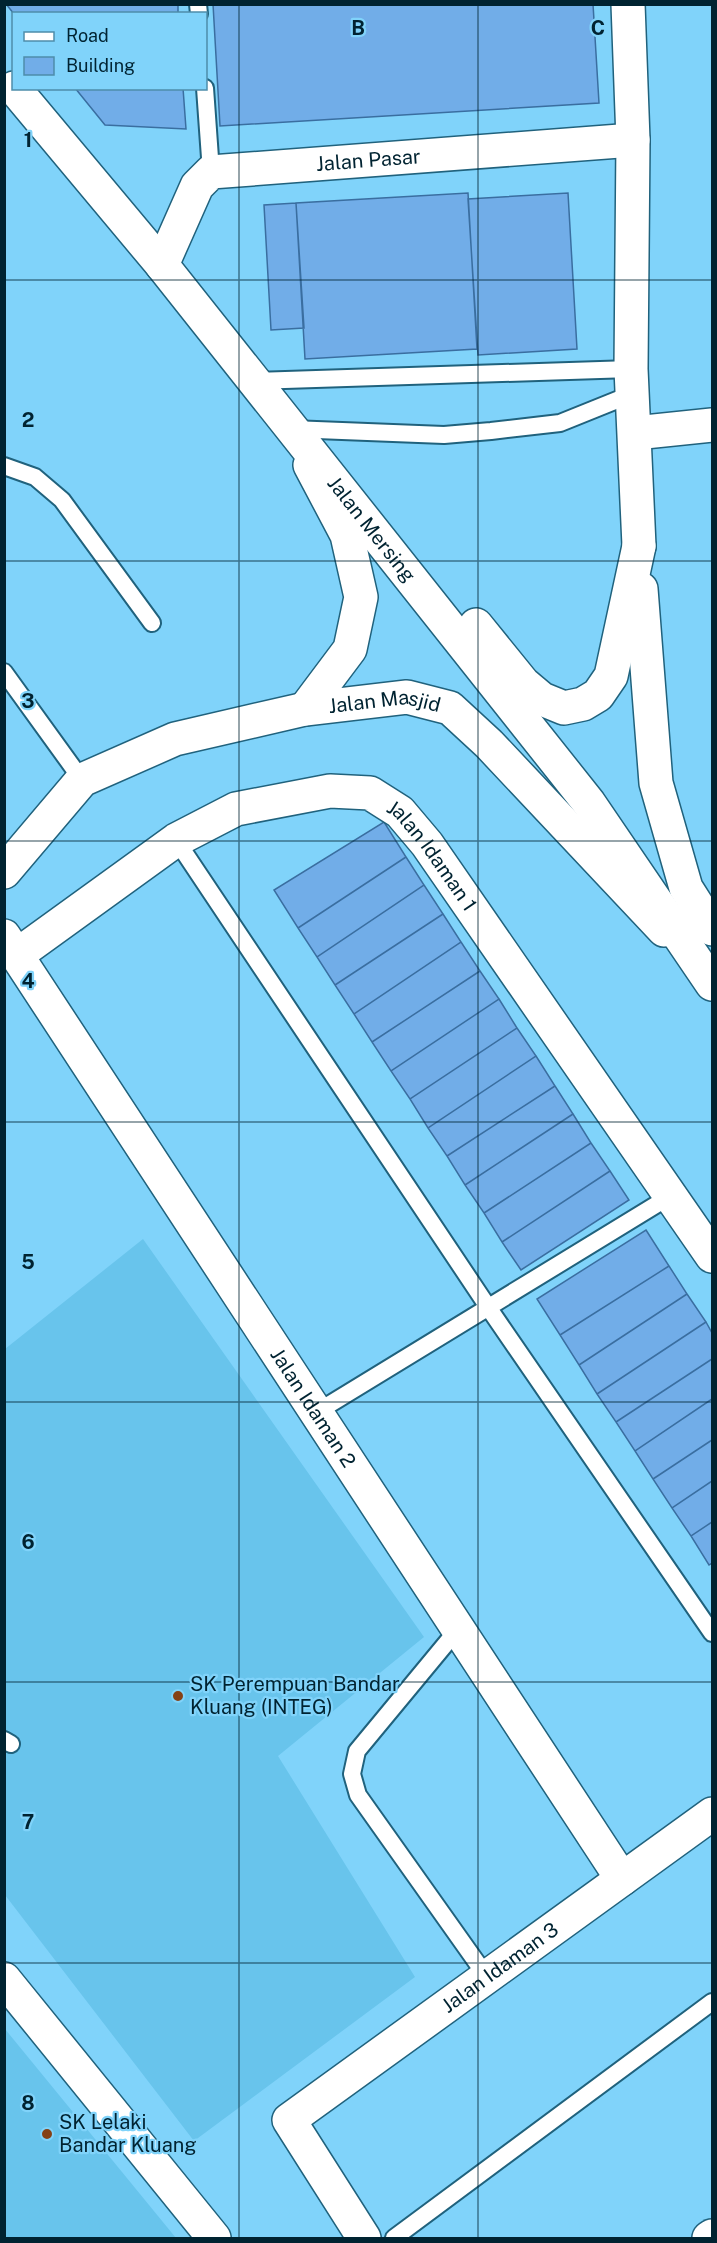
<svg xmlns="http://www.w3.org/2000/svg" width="717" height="2243" viewBox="0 0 717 2243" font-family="'Public Sans',sans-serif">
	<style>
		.built { fill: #68c4ec }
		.building { fill: #71ade8; stroke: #3a6ea0; stroke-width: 1.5 }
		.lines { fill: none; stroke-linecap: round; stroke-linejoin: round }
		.service-casing { stroke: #20627d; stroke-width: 20 }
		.minor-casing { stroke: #20627d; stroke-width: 36 }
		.secondary-casing { stroke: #20627d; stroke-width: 36 }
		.trunk-casing { stroke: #20627d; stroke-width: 36 }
		.service { stroke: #fff; stroke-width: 16 }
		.minor { stroke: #fff; stroke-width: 33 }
		.secondary { stroke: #fff; stroke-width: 33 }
		.trunk { stroke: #fff; stroke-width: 33 }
		.grid { fill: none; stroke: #002331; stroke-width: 1.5; stroke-opacity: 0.55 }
		.poi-dot { fill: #854115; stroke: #80d3fa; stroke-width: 2 }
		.labels { text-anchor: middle; stroke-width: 4.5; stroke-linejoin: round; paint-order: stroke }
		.street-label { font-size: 20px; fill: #002331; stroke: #80d3fa }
		.poi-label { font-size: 20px; fill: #002331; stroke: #80d3fa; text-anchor: start }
		.grid-label { font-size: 20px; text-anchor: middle; font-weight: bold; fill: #002331; stroke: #80d3fa; stroke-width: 4.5; stroke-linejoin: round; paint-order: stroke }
	</style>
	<rect width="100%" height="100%" fill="#80d3fa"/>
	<path class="built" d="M143,1239l281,398 -146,119 137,221 -221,164 -189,-246v-546z
		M4,2029h1l171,209h-171z"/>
	<path class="building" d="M6,4h172v10h-164z
		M213,4h380l6,99 -379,23z
		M75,88h108l3,41 -81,-4z
		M468,193l9,156 -172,10 -9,-156z
		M568,193l9,156 -99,6 -10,-156z
		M296,203l8,125 -33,2 -7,-125z
		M384,822l22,35 -108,71 -24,-38z
		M406,857l18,28 -107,72 -19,-29z
		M424,885l19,29 -108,71 -18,-28z
		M443,914l18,28 -107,72 -19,-29z
		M461,942l19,29 -108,71 -18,-28z
		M480,971l19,28 -108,72 -19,-29z
		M499,999l18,29 -107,71 -19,-28z
		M517,1028l19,28 -108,72 -18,-29z
		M536,1056l19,30 -108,70 -19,-28z
		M555,1086l18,28 -108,71 -18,-29z
		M573,1114l18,29 -107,70 -19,-28z
		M591,1143l19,28 -108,71 -18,-29z
		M610,1171l19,29 -108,70 -19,-28z
		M646,1230l23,36 -109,69 -23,-36z
		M669,1266l18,28 -108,71 -19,-30z
		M687,1294l19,28 -109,72 -18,-29z
		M706,1322l6,11v26l-96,63 -19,-28z
		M712,1359v40l-77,52 -19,-29z
		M712,1399v41l-59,39 -18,-28z
		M712,1440v41l-40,27 -19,-29z
		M712,1481v41l-21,14 -19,-28z
		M712,1522v41l-3,2 -18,-29z"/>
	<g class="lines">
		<defs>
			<path id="service" d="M198,4l1,10
				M205,88l6,84
				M253,381l378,-12
				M291,429l153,6 47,-4 69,-8 72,-29
				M4,466l31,11 27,23 90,123
				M4,672l78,108
				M176,840l312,467 224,326
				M317,1412l355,-217
				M458,1629l-101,122 -5,23 6,21 129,182
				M4,1740l7,4
				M394,2238l318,-236"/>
			<g id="minor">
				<path id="s1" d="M162,265l35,-79 14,-14 422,-32"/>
				<path d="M635,433l77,-8"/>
				<path d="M305,709l45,-60 11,-52 -14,-62 -37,-70"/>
				<path id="s2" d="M4,872l78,-92 93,-41 130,-30 102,-12 43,11 39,36 175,186"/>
				<path id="s3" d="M4,936l618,943"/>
				<path id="s4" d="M17,955l159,-115 60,-31 94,-18 40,2 30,19 27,32 285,412"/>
				<path d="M4,1979l210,259"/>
				<path id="s5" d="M364,2238l-75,-118 423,-306"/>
				<path d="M709,2238l3,-2"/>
			</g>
			<path id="secondary" d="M628,4l5,136 -2,229 8,177"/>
			<g id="trunk">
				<path id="s6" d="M14,88l148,177 427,538 123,181"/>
				<path d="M641,589l15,194 30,105 26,41"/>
				<path d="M476,625l47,58 19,16 22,9 19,-4 15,-9 13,-19 28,-130"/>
			</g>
		</defs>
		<use href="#service" class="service-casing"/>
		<use href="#minor" class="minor-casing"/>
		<use href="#secondary" class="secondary-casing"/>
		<use href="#trunk" class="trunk-casing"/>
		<use href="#service" class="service"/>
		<use href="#minor" class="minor"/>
		<use href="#secondary" class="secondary"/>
		<use href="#trunk" class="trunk"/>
	</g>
	<path class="grid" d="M239,4v2234M478,4v2234M4,280h708M4,561h708M4,841h708M4,1122h708M4,1402h708M4,1682h708M4,1963h708"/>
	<g class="poi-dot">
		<circle cx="178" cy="1696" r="6"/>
		<circle cx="47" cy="2134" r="6"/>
	</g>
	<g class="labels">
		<g class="street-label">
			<text dy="7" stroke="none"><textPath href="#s1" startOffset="264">Jalan Pasar</textPath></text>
			<text dy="7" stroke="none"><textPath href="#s6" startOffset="568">Jalan Mersing</textPath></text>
			<text dy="7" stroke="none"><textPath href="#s2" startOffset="436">Jalan Masjid</textPath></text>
			<text dy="7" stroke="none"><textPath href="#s4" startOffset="489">Jalan Idaman 1</textPath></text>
			<text dy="7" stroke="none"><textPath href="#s3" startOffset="564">Jalan Idaman 2</textPath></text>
			<text dy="7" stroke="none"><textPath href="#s5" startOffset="400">Jalan Idaman 3</textPath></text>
		</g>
		<g class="poi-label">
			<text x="190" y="1691">SK Perempuan Bandar<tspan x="190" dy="23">Kluang (INTEG)</tspan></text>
			<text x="59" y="2129">SK Lelaki<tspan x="59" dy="23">Bandar Kluang</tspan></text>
		</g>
	</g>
	<g class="grid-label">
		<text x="358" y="35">B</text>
		<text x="598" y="35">C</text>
		<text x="28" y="147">1</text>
		<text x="28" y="427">2</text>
		<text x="28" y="708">3</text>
		<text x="28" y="988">4</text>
		<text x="28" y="1269">5</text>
		<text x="28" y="1549">6</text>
		<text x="28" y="1829">7</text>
		<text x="28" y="2110">8</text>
	</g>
	<rect width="717" height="2243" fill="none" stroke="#002331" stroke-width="12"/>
	<rect x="12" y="12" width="195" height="78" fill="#80d3fa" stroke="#4d8daa" stroke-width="1.5"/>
	<rect x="24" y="32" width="30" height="9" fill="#ffffff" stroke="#4d8daa" stroke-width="1.5"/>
	<text x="66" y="42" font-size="18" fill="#002331">Road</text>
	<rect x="24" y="57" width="30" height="18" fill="#71ade8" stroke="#4d8daa" stroke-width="1.5"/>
	<text x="66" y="72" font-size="18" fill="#002331">Building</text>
</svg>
